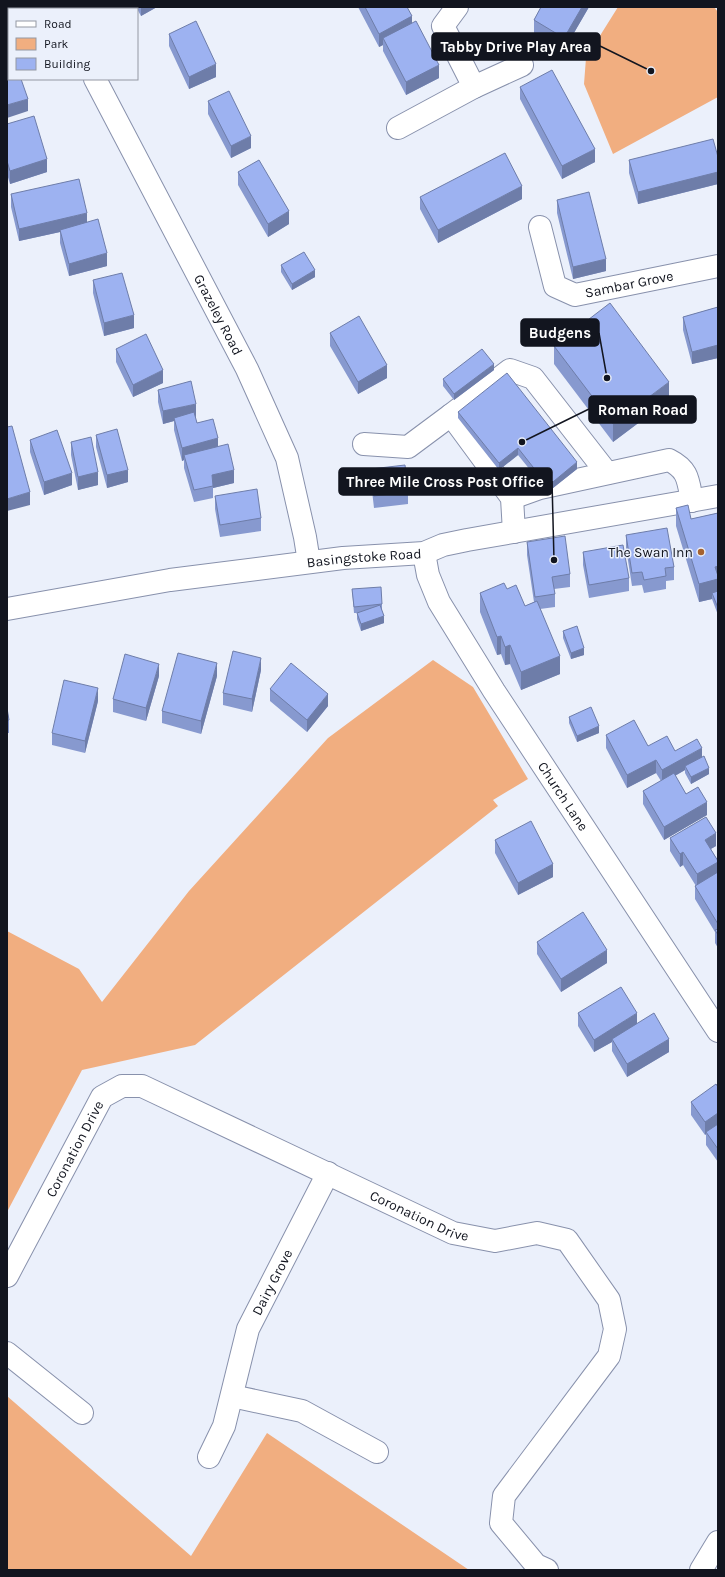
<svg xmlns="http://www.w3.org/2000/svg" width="725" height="1577" viewBox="0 0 725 1577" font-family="Karla,sans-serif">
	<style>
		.green { fill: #f1ae80 }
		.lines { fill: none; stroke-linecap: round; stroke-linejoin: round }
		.minor-casing { stroke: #8891ac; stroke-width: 24 }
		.minor { stroke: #fff; stroke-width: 22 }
		.wall { fill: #8799cf }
		.shaded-wall { fill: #6e7da9 }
		.building { fill: #9db2f1; stroke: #6e7da9 }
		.poi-dot { fill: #a56230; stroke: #ebf0fb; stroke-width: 1.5 }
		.labels { text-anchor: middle; stroke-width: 3; stroke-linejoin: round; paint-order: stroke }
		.street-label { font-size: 14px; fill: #12151f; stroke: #ebf0fb }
		.poi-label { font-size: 14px; fill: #12151f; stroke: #ebf0fb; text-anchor: end }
		.leader { fill: none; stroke: #12151f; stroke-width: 1.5 }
		.callout-dot { fill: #12151f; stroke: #ebf0fb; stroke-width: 1.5 }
		.callout { fill: #12151f; stroke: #12151f; stroke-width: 1.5 }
		.callout-label { font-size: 15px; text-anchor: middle; font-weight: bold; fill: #fff }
	</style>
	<rect width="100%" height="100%" fill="#ebf0fb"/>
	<path class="green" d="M618,7h96l4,5v85l-105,57 -29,-70 2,-26z
		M433,660l40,27 55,92 -35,21 5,6 -303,239 -113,25 -75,142v-281l72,38 23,33 87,-111 139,-153z
		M7,1396l184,160 76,-123 202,137h-462z"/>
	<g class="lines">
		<defs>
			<g id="minor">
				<path d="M58,7l1,2"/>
				<path d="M457,7l-14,19 31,61"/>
				<path id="s1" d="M95,79l152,290 40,89 18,79 4,25"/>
				<path d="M398,128l76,-41 48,-22"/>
				<path id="s2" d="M540,227l15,59 20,9 143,-29"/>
				<path d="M364,444l44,3 43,-32"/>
				<path d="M512,498l28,-10 129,-28c20,10 19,21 23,41"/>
				<path d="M514,532l-2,-34 -61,-83 59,-45 23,8 74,95"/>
				<path id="s3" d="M424,553l4,22 11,27 55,89 224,340"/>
				<path id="s4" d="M7,609l163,-29 173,-22 81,-5 19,-8 24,-5 251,-44"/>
				<path id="s5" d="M7,1276l95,-179 20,-11h20l311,147 42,8 42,-8 30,7 42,60 6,29 -6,27 -105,140 -3,27 35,42 11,5"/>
				<path d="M7,1353l75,60"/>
				<path d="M232,1396l70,15 75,41"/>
				<path id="s6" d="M209,1457l15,-31 24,-97 80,-156"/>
				<path d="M701,1570l17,-28"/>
			</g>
		</defs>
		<use href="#minor" class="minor-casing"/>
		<use href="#minor" class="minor"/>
	</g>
	<path class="wall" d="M136,7h21l-16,9z
		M358,7h49l5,16 27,55 -33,17 -23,-44v-6l-4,2z
		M541,7h48l-25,43 -30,-17v-13z
		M169,34l47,43 -27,12 -20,-43z
		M520,87l75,75 -33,17 -42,-80z
		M208,101l43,47 -20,10 -23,-44z
		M7,124l40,48 -37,12 -3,-10z
		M718,157v27l-80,20 -9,-31v-13z
		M238,172l51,52 -21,13 -30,-52z
		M11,194l76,28 20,44 -38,10 -9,-33v-11l-41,9 -8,-34z
		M420,197l102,2 -84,44 -18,-34z
		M557,200l49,71 -33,8 -16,-66z
		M281,265l34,12 -23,13 -11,-18z
		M93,280l41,48 -30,8 -11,-43z
		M718,307v51l-26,6 -9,-34v-13z
		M330,333l57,45 -29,16 -28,-48z
		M554,346l115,54 -56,42 -59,-78z
		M116,349l47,34 -30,14 -17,-35z
		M494,370l-40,30 -11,-14v-7z
		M158,390l38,27h-1l2,6 21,24 16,36 -21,5v10l-19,4 -10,-34v-8l-2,1 -8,-31v-9l-11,3 -5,-22z
		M458,412l119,57 -29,23 -30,-37 -19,15 -41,-52z
		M96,435l32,47 -21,6 -11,-41z
		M30,440l42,45 -28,10 -14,-43z
		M71,442l27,43 -20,5 -7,-35z
		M371,469l37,23v12l-34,4 -3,-26z
		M215,496l46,22v13l-41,6 -5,-28z
		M676,508l15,11 27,-6v102l-6,-16 -13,3 -23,-76z
		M626,535l48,32v13l-8,1v8l-22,4 -2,-8 -10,1 -6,-38z
		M527,542l43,32v13l-16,2 1,5v13l-15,2 20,65 -39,16 -11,-26 -5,1 -4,-11 -4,1 -17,-43v-19l27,-4 18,17 9,-4 -7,-47z
		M583,552l46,26v13l-40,7 -6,-33z
		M352,589l30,15v7l2,12 -23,8 -4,-12v-6h-3z
		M563,631l21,24 -13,4 -8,-21z
		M261,670l-9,42 -29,-7v-12z
		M159,676l-13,45 -33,-9v-13z
		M217,676l-16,58 -39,-11v-12z
		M270,689l58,17 -21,26 -37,-31z
		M98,701l-13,52 -33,-8v-12z
		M7,708l2,12v13h-2z
		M569,717l30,16 -22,9 -8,-19z
		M606,735l42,11 27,5 27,6 7,17 -18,10 -6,-11v-3l-10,6 11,18 21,21 -43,25 -21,-36v-13l18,-10 -5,-8 -29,15 -21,-40z
		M670,838l46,8 -5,3 7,12v87l-3,-5v-11l-20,-33v-13h1l-13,-21 -3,2 -10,-16z
		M495,840l58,37 -35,18 -23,-42z
		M537,942l70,21 -46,29 -24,-38z
		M578,1013l59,11 32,28 -42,25 -15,-26v-9l-18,10 -16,-26z
		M718,1087v75l-12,-17v-11l-1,1 -14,-20v-13z"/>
	<path class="shaded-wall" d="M141,7h16l-16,9z
		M582,7h7l-25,43v-12z
		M412,16v13l-29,9v7l-4,2v-13z
		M9,30v13l-2,1v-13z
		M216,64v13l-27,12v-12z
		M439,65v13l-33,17v-13z
		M28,99v12l-21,7v-13z
		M251,136v12l-20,10v-12z
		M595,149v13l-33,17v-13z
		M47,159v13l-37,12v-13z
		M718,172v12l-80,20v-12z
		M522,186v13l-84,44v-13z
		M289,211v13l-21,13v-13z
		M87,213v13l-27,4v2l-41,9v-12z
		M107,253v13l-38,10v-12z
		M606,259v12l-33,8v-12z
		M315,270v7l-23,13v-6z
		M134,315v13l-30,8v-13z
		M718,345v13l-26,6v-12z
		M494,364v6l-40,30v-6z
		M387,365v13l-29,16v-12z
		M163,370v13l-30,14v-12z
		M669,382v18l-56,42v-18z
		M196,404v13l-21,4 -1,-3v3l-11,3v-13z
		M218,438v13l-34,4v5l-2,1v-13z
		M518,448v7l-19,15v-7z
		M577,462v7l-29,23v-6z
		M128,470v12l-21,6v-13z
		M234,470v13l-21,5 -1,-13z
		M98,472v13l-20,5v-13z
		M72,473v12l-28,10v-13z
		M30,492v13l-23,6v-12z
		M718,566v31l-6,-4v6l-13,3v-18l16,-17z
		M384,616v7l-23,8v-7z
		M501,636v18l-4,1v-18z
		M510,645v19l-5,1v-18z
		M584,648v7l-13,4v-6z
		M560,656v18l-39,16v-18z
		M261,658v12l-9,42v-13z
		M217,663v13l-16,58v-13z
		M159,664v12l-13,45v-13z
		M98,688v13l-13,52v-12z
		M328,694v12l-21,26v-12z
		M599,726v7l-22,9v-6z
		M702,748v13l-17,5v4l-23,13v-13z
		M656,760v13l-29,15v-13z
		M709,768v6l-18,10v-7z
		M707,802v13l-43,25v-13z
		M716,833v13l-11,6v-12z
		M683,852v13l-3,2v-13z
		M718,862v13l-21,12v-13z
		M553,864v13l-35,18v-12z
		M607,950v13l-46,29v-13z
		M637,1013v13l-25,13v3l-18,10v-12z
		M669,1039v13l-42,25v-13z
		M718,1113v13l-12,6v2l-1,1v-13z"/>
	<path class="building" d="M365,7h42l5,9 -33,18z
		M541,7h41l-18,31 -30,-18z
		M7,20l2,5v5l-2,1z
		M196,21l20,43 -27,13 -20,-43z
		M416,21l23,44 -33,17 -23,-44z
		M7,58h2v21h12l7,20 -21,6z
		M552,70l43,79 -33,17 -42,-79z
		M229,91l22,45 -20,10 -23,-45z
		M34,116l13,43 -37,12 -3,-10v-37z
		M713,139l5,18v15l-80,20 -9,-32z
		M505,153l17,33 -84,44 -18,-33z
		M259,160l30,51 -21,13 -30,-52z
		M79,179l8,34 -68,16 -8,-35z
		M589,192l17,67 -33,8 -16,-67z
		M98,219l9,34 -38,11 -9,-34z
		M304,252l11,18 -23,14 -11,-19z
		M122,273l12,42 -30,8 -11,-43z
		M610,303l59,79 -56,42 -59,-78z
		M718,307v38l-26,7 -9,-35z
		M359,316l28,49 -29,17 -28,-49z
		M146,334l17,36 -30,15 -17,-36z
		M482,349l12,15 -40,30 -11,-15z
		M507,373l70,89 -29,24 -30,-38 -19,15 -41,-51z
		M191,381l5,23 -33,7 -5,-21z
		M194,412l3,11 16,-4 5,19 -36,10 -8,-30z
		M12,426l18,66 -23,7v-72z
		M117,429l11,41 -21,5 -11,-40z
		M57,430l15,43 -28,9 -14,-42z
		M91,437l7,35 -20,5 -7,-35z
		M228,444l6,26 -22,5 1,11 -19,4 -10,-35z
		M405,465l3,27 -34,4 -3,-27z
		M257,489l4,29 -41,7 -5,-29z
		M688,505l3,14 27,-6v53l-3,1 3,9v3l-19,5 -23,-76z
		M667,528l7,39 -9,1 1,8 -22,4 -2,-8 -10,1 -6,-38z
		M565,536l5,38 -18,3 3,17 -20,3 -8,-55z
		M623,545l6,33 -40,7 -6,-33z
		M504,583l3,6 9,-4 9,21 12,-5 23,55 -39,16 -11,-27 -5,2 -4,-11 -4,1 -17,-44z
		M381,587l1,17 -28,3 -2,-18z
		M718,591v17l-6,-15z
		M380,605l4,11 -23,8 -4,-11z
		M577,626l7,22 -13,5 -8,-22z
		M233,651l28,7 -9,41 -29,-6z
		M178,653l39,10 -16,58 -39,-10z
		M125,654l34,10 -13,44 -33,-9z
		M291,663l37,31 -21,26 -37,-31z
		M64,680l34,8 -13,53 -33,-8z
		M591,707l8,19 -22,10 -8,-19z
		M7,708l2,12h-2z
		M634,720l14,26 19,-10 8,15 22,-12 5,9 -40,22 -6,-10 -29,15 -21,-40z
		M704,756l5,12 -18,9 -6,-11z
		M674,773l12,21 12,-7 9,15 -43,25 -21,-36z
		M706,817l10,16 -11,7 13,21v1l-21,12 -14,-22 -3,2 -10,-16z
		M531,821l22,43 -35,19 -23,-43z
		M718,872v52l-23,-38z
		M583,912l24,38 -46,29 -24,-37z
		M718,929v6l-3,-5z
		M621,987l16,26 -43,27 -16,-27z
		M654,1013l15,26 -42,25 -15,-25z
		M716,1084l2,3v26l-13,9 -14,-20z
		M718,1124v25l-12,-17z"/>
	<circle class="poi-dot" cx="701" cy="552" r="4"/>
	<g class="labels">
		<g class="street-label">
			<text dy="5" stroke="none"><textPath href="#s2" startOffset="138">Sambar Grove</textPath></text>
			<text dy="5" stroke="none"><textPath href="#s1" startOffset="266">Grazeley Road</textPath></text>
			<text dy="5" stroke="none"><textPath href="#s4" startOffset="361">Basingstoke Road</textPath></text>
			<text dy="5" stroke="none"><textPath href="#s3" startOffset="282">Church Lane</textPath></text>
			<text dy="5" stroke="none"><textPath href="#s5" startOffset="144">Coronation Drive</textPath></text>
			<text dy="5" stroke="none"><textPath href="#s5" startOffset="552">Coronation Drive</textPath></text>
			<text dy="5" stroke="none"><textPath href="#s6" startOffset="187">Dairy Grove</textPath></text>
		</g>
		<g class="poi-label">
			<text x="693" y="557">The Swan Inn</text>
		</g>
	</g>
	<path class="leader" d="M651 71L600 46M607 378L599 333M522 442L589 409M554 560L552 481"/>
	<g class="callout-dot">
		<circle cx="651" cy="71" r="4"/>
		<circle cx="607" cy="378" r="4"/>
		<circle cx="522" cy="442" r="4"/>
		<circle cx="554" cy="560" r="4"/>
	</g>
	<g class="callout">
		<rect x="432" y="33" width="168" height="27" rx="4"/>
		<rect x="521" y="319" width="78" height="27" rx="4"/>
		<rect x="589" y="396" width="107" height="27" rx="4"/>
		<rect x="339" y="468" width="213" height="27" rx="4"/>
	</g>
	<g class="callout-label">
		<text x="516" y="52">Tabby Drive Play Area</text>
		<text x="560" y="338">Budgens</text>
		<text x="643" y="415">Roman Road</text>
		<text x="445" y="487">Three Mile Cross Post Office</text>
	</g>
	<rect width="725" height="1577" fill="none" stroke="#12151f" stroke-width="16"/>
	<rect x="8" y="8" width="130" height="72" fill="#ebf0fb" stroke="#9498a3"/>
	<rect x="16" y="21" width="20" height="6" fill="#ffffff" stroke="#9498a3"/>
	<text x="44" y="28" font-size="12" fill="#12151f">Road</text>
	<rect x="16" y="38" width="20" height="12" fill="#f1ae80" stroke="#9498a3"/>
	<text x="44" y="48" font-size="12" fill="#12151f">Park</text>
	<rect x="16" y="58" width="20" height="12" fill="#9db2f1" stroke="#9498a3"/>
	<text x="44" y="68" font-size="12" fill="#12151f">Building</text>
</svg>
